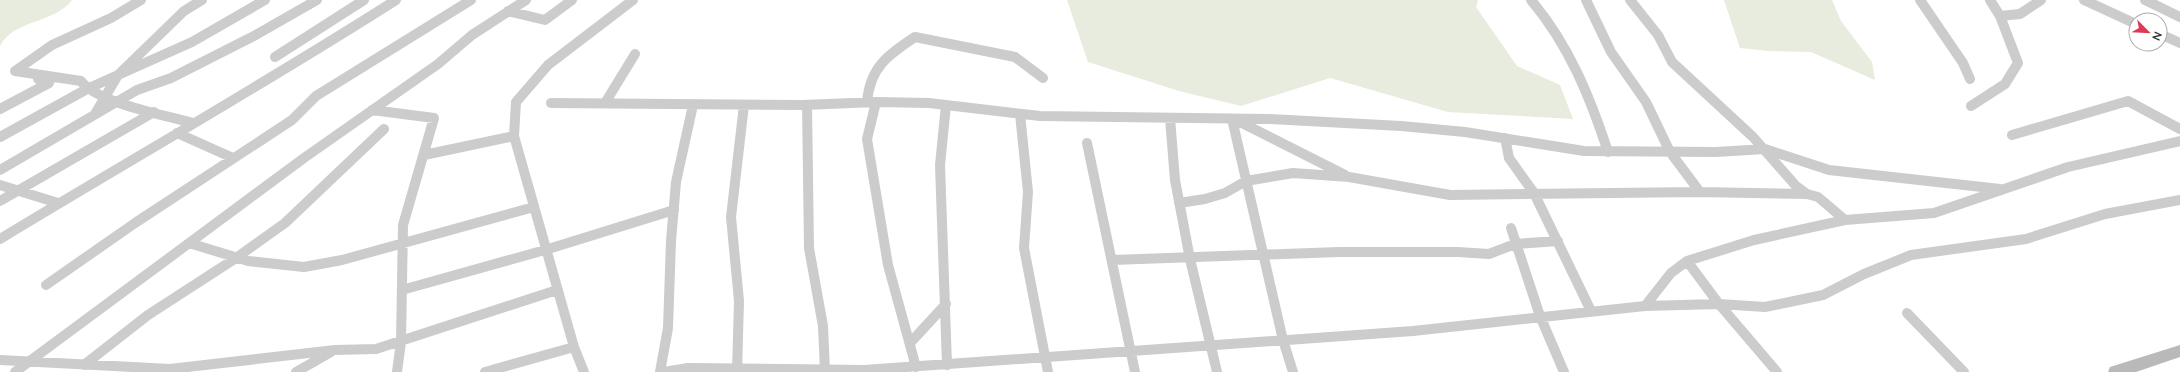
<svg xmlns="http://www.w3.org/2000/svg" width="2180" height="372" viewBox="0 0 2180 372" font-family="Mulish,sans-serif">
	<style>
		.green { fill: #e7ecde }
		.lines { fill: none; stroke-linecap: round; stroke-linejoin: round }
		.street { stroke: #ccc; stroke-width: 10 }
		.secondary { fill: #b9b9b9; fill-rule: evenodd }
	</style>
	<rect width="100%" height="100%" fill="#fff"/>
	<path class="green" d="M0,0h72c-18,24 -58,19 -72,46z
		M1067,0h411l-2,7 41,59 43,19 13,34 -125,-7 -118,-34 -89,28 -62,-15 -91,-29z
		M1724,0h108l9,21 31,41 3,18 -64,-28 -43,-1 -28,-3z"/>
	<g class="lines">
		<path class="street" d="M1531,0c38,45 59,97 77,152
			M1586,0l25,52 35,50 24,50 30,40
			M1630,0l28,35 14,27 81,75 43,49 11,8
			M1920,0l43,63 7,16
			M2084,0l52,24
			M2145,0l35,17
			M508,11l37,9 27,-20
			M2000,16l20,-2 21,-14
			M2160,34l20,9
			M275,57l89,-57
			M15,71l66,10c16,22 84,34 112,42
			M15,71l37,-26 59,-27 30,-18
			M867,102c3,-35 21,-47 48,-65l100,20 28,21
			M876,102l53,1 111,13 228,3 133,7 64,6 119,19 132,1 49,-3 64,21 171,19
			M551,103l252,2 73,-3 -9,37 21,126 28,102
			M605,103l30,-49
			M807,105l2,143 14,78 2,46
			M946,105l-6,60 7,200
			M1971,106l34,-22 13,-21 -18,-47 -10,-16
			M0,109l49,-26 -11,-4
			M372,110l62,8 -31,107 -2,117 -4,30
			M95,114l23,-39 74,-33 73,-42
			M1020,114l8,78 -4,56 24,124
			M1170,118l5,62 15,79 27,113
			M1232,119l51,221 10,32
			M1236,120l109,55
			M177,133l56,25
			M2012,135l116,-34 52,28
			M0,137l87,-48 31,-14 66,-64 18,-11
			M1505,138l4,20 25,35 57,118
			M1087,143l48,229
			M424,155l90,-19
			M0,170l137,-80 34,-12 83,-42 63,-36
			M0,185l58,18
			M0,201l154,-89
			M1179,203l26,-4 20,-6 21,-12 47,-8 56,4 101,18 250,-3 107,2 11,3 27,23
			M1511,228l29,88 24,56
			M0,239c132,-80 266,-156 396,-239
			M189,243l59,18 56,6 38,-7 192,-53
			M1112,260l227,-8h119l31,2 26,-10 43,-3
			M1687,261l32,43 58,68
			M46,285l89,-62 157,-103 24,-24 155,-96
			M402,290l143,-40 129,-40
			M1645,306l74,-2 46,3 58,-12 41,-21 47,-19 115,-16 79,-25 75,-14
			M1907,313l57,59
			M910,343l36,-39
			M0,360l170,9 165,-19 41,-1 181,-59
			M84,365l64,-50 88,-57 49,-35 99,-94
			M15,372l289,-214 134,-94 34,-29 54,-35
			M296,372l35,-20
			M485,372l89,-25
			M584,372l-10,-25 -60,-211 2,-34 32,-37 85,-65
			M660,372l8,-44 3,-87 5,-59 17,-77
			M664,372l24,-4 176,2 549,-39 232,-25 26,-33 16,-12 67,-21 91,-20 89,-7 134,-46 112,-26
			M737,372l2,-71 -8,-84 13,-112"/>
		<path class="secondary" d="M2180,345v12l-44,15h-28l2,-5z"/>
	</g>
	<g transform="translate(2148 32) rotate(114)"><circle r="19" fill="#ffffff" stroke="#acacac"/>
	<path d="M0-3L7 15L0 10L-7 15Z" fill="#e03857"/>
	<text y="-6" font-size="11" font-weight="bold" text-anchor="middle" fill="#2f2f2f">N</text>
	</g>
</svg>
